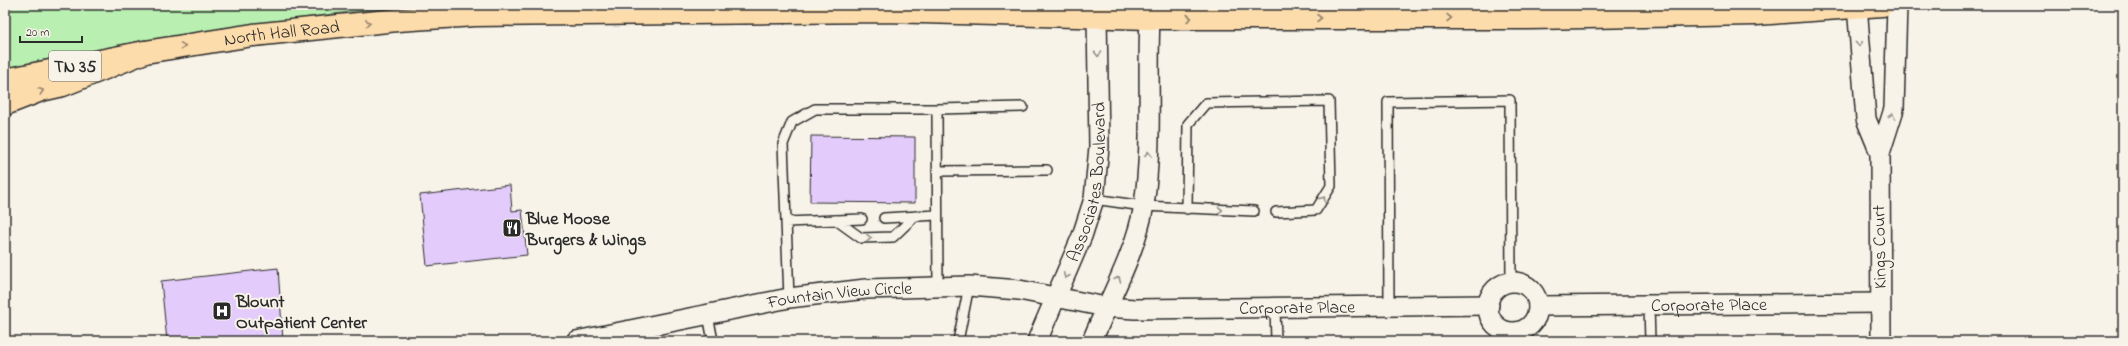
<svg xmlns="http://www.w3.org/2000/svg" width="2128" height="346" viewBox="0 0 2128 346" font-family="'Indie Flower',sans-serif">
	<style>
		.green { fill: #b9efb1; stroke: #728d6e }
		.building { fill: #e3ccfc; stroke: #2b2b2b }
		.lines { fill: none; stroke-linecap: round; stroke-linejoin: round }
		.lane-casing { stroke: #2b2b2b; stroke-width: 12 }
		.street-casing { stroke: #2b2b2b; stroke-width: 22 }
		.primary-casing { stroke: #2b2b2b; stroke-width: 25 }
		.highway-casing { stroke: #2b2b2b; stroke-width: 25 }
		.lane { stroke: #f7f3e8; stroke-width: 9 }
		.street { stroke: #f7f3e8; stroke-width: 19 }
		.primary { stroke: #fddcac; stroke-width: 22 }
		.highway { stroke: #fddcac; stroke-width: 22 }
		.oneway { stroke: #94846c }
		.oneway2 { stroke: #918f8a }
		.labels { text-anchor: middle; stroke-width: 4; stroke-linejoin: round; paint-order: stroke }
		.shield { fill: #f7f3e8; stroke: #686764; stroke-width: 1 }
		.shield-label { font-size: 17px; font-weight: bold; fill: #2b2b2b }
		.street-label { font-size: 18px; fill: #2b2b2b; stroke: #f7f3e8 }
		.poi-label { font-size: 18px; font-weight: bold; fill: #2b2b2b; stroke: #f7f3e8; text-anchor: start }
	</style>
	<rect width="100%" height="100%" fill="#f7f3e8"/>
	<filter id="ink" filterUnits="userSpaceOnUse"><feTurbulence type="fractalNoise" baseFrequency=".025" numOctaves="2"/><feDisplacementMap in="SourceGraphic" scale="8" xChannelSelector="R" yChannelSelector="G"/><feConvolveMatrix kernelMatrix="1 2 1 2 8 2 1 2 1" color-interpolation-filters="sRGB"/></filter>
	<g filter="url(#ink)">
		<path class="green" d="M5,5h397c-133,17 -266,35 -397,63z"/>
		<path class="building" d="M811,136l104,1v66l-105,-1z
			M510,185l2,26 10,-1 5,45 -100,11 -7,-71z
			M278,268l5,73h-116l-6,-60z"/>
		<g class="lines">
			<defs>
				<path id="lane" d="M937,109l86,-2
					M937,171l110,-1
					M1094,199l49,7 111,5
					M1187,209l1,-85 18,-21 123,-2 2,85 -15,24 -40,2
					M884,218l53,-3
					M836,220l25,18 32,-1 22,-21
					M786,222l76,-3
					M789,298l-6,-154 9,-22 23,-13h122l1,178
					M1389,305l-1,-203 122,-2 1,182
					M1649,306l1,35
					M1275,307l1,34
					M708,315l5,26
					M958,341l11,-55"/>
				<g id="street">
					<path d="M1857,5l9,114 14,34"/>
					<circle cx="1513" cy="307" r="25"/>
					<path id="s1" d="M1538,306l342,-3"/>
					<path id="s2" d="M576,341l213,-43 77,-9 103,-3 50,4 87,17 29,2 354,-4"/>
					<path id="s3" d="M1037,341l45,-105 12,-37 5,-52 -2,-132"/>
					<path d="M1092,341c18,-44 44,-89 52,-136 9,-62 3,-125 6,-187"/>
					<path d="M1881,341l-1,-188 14,-44 3,-104"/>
				</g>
				<g id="primary">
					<path id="s4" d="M5,80l140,-28 108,-17 144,-15 78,-5 410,-4 265,7h380l226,-4 126,-9"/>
				</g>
				<path id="highway" d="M5,104l36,-14 22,-5 82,-33"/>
			</defs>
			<use href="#lane" class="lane-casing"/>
			<use href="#street" class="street-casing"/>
			<use href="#primary" class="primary-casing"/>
			<use href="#highway" class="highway-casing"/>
			<use href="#lane" class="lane"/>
			<use href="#street" class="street"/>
			<use href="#primary" class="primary"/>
			<use href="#highway" class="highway"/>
		</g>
		<defs><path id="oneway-chevron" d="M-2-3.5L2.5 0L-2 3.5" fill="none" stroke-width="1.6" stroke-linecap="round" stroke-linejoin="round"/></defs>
		<g class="oneway">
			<use href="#oneway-chevron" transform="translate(1189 18)"/>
			<use href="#oneway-chevron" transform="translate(1319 18)"/>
			<use href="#oneway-chevron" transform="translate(1449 18)"/>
			<use href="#oneway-chevron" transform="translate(368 23) rotate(-6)"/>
			<use href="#oneway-chevron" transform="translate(183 46) rotate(-9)"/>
			<use href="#oneway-chevron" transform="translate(41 91) rotate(-18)"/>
		</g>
		<g class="oneway2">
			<use href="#oneway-chevron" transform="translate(1859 44) rotate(85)"/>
			<use href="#oneway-chevron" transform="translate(1098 54) rotate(89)"/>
			<use href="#oneway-chevron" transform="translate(1892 116) rotate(-72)"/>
			<use href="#oneway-chevron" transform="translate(1148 154) rotate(-90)"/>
			<use href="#oneway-chevron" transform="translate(1323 199) rotate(-57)"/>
			<use href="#oneway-chevron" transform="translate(1220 210) rotate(2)"/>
			<use href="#oneway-chevron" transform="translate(869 238) rotate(-1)"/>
			<use href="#oneway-chevron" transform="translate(1066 276) rotate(113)"/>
			<use href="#oneway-chevron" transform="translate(1118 279) rotate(-66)"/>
		</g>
	</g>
	<defs>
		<symbol id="restaurant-square" viewBox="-11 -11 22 22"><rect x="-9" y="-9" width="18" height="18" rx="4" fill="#2b2b2b" stroke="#f7f3e8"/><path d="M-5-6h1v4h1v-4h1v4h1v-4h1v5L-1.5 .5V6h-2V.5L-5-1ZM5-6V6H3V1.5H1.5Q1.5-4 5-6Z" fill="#fff"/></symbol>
		<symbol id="hospital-square" viewBox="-11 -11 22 22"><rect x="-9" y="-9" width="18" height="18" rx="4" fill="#2b2b2b" stroke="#f7f3e8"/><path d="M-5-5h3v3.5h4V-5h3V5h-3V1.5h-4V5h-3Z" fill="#fff"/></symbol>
	</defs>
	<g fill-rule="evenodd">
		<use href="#restaurant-square" x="501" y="217" width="22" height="22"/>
		<use href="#hospital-square" x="211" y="300" width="22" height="22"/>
	</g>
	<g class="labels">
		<rect class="shield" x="49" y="51" width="52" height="30" rx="3"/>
		<g class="shield-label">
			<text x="75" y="72">TN 35</text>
		</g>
		<g class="street-label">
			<text dy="6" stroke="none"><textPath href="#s4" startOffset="281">North Hall Road</textPath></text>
			<text dy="6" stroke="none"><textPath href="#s3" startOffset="169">Associates Boulevard</textPath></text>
			<text transform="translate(1879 247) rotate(-91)" y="6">Kings Court</text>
			<text dy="6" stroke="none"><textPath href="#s2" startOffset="268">Fountain View Circle</textPath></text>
			<text dy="6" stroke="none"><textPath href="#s1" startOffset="171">Corporate Place</textPath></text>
			<text dy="6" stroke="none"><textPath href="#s2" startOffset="728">Corporate Place</textPath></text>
		</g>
		<g class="poi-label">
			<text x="526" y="224">Blue Moose<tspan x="526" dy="21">Burgers &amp; Wings</tspan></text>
			<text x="236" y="307">Blount<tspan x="236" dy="21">Outpatient Center</tspan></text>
		</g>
	</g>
	<rect width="2128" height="346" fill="none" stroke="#f7f3e8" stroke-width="20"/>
	<rect x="10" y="10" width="2108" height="326" fill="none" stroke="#2b2b2b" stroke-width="1.5" filter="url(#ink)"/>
	<path d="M20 36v6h62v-6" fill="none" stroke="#2b2b2b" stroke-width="2"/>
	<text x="26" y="36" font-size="12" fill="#2b2b2b" stroke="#f7f3e8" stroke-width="3" paint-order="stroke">20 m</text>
</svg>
